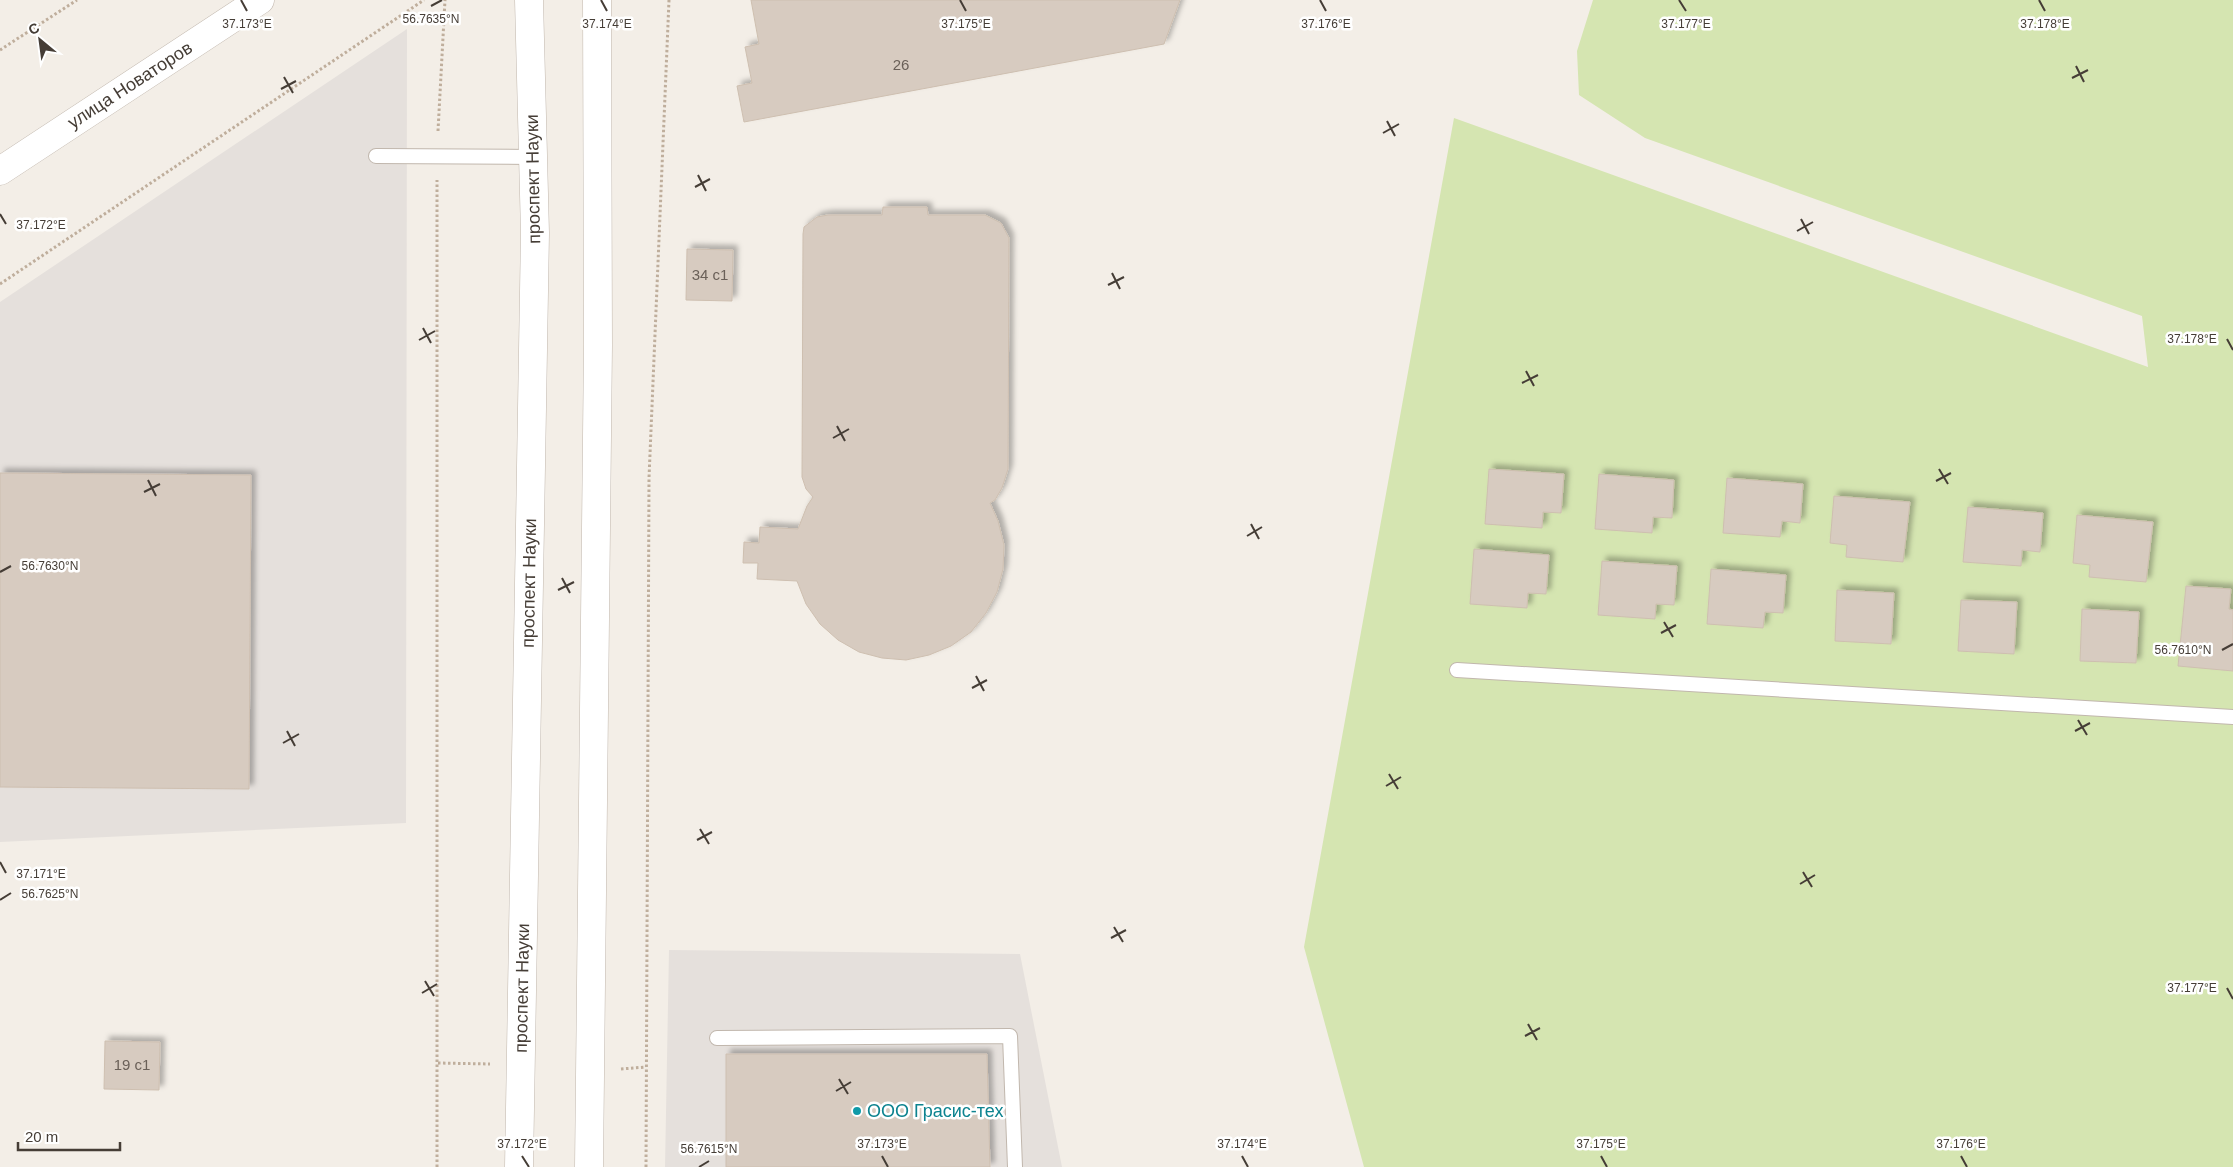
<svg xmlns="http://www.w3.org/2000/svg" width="2233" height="1167" viewBox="0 0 2233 1167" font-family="Arial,sans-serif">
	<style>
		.industrial { fill: #e5e0dc }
		.green { fill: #d5e5b1 }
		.building { fill: #d7cbc0; stroke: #cebfb0; filter: url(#shadow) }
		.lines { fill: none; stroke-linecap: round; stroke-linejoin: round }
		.service-casing { stroke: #c1b7ad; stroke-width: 16 }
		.tertiary-casing { stroke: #c1b7ad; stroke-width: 29 }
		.path { stroke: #bfae9c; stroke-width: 3; stroke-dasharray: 2.5 2.5; stroke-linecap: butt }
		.service { stroke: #fff; stroke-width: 14 }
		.tertiary { stroke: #fff; stroke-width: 28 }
		.ticks { fill: none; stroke: #453d36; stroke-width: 2 }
		.culture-dot { fill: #0f9aa8; stroke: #fff; stroke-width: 2 }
		.labels { text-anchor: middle; stroke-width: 5; stroke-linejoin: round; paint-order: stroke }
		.number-label { font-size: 15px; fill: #6a6058 }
		.street-label { font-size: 18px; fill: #453d36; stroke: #fff }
		.culture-label { font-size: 18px; fill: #0d838f; stroke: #fff; text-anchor: start }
		.ticks-label { font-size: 12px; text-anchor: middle; fill: #453d36; stroke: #fff; stroke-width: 5; stroke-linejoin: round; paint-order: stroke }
	</style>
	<defs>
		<filter id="shadow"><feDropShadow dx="4.5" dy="-4.5" stdDeviation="2.5" flood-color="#0004"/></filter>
	</defs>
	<rect width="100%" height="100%" fill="#f3eee7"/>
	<path class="industrial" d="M407,29l-1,794 -406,19v-540z
		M669,950l351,4 42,213h-397z"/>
	<path class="green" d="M1593,0h640v1167h-869l-60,-220 150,-829 694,249 -6,-51 -497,-178 -66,-43 -2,-44z"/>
	<path class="building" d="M751,0h429l-16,44 -420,78 -7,-36 15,-3 -7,-36 14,-3z
		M883,207h44l1,8h57l16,8 8,15 -1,231 -6,19 -7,12 -5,3 8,18 6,24 -1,24 -6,23 -11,21 -15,19 -20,14 -22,9 -23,5 -24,-2 -23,-6 -21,-12 -18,-16 -14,-20 -9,-23 -40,-2 1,-16h-15l1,-21 15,1 1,-16 38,2 9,-23 6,-9 -7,-8 -4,-12 1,-243 1,-7 13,-10 11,-2h54z
		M687,249l46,1 -1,51 -46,-1z
		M1489,469l75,5 -3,39 -18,-1 -1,16 -57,-4z
		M0,473l251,2 -2,314 -249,-2z
		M1599,474l75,6 -2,38 -19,-1 -1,16 -57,-4z
		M1727,478l76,6 -3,39 -18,-2 -2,16 -57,-4z
		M1834,496l76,6 -7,60 -57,-5 1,-12 -17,-2z
		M1968,507l75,6 -3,39 -18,-2 -1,16 -58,-4z
		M2077,515l76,7 -7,60 -57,-5 1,-12 -17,-2z
		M1474,549l75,6 -3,39 -18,-1 -1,15 -57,-4z
		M1602,561l75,5 -3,39 -18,-1 -1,15 -57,-4z
		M1711,569l75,6 -3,38 -18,-1 -2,16 -56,-4z
		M2186,586l45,3 -2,20 4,1v61l-55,-5z
		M1837,590l57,3 -3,51 -56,-3z
		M1961,600l56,2 -3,52 -56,-3z
		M2082,609l57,3 -3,51 -56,-2z
		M105,1041l55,1 -1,48 -55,-1z
		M726,1054h261l3,113h-264z"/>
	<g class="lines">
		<defs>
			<path id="service" d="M376,156l157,1
				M1457,670l776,47
				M717,1038l293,-2 5,131"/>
			<path id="tertiary" d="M0,171l260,-171
				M519,1167l16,-934 -6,-233
				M589,1167l9,-822 -1,-345"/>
		</defs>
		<use href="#service" class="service-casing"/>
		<use href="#tertiary" class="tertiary-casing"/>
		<path class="path" d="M0,50l77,-50
			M438,131l7,-131
			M0,284l424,-284
			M438,1063l52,1
			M621,1069l25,-2
			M437,1167v-987
			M646,1167l3,-689 20,-478"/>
		<use href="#service" class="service"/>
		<use href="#tertiary" class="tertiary"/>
	</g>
	<path class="ticks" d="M241,0l6,11M601,0l6,11M960,0l6,11M1320,0l6,11M1679,0l7,11M2039,0l6,11M431,6l11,-6M2076,66l8,16M284,77l9,16M2072,78l16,-8M281,89l15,-8M1387,121l8,15M1383,133l16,-9M698,175l8,16M695,187l15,-8M0,214l6,10M1801,219l8,15M1797,231l16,-9M1112,273l8,16M1108,285l16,-8M423,328l8,15M2227,339l6,11M419,340l16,-9M1526,371l8,15M1522,383l16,-8M837,426l8,15M833,438l16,-9M1939,469l9,15M148,480l8,16M1936,481l15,-8M144,492l16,-8M1251,524l8,15M1247,536l15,-9M0,572l11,-6M562,578l8,15M558,590l16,-8M1664,622l9,15M1661,633l15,-8M2222,650l11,-6M976,676l8,15M972,688l15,-8M2078,720l9,15M287,731l8,15M2075,731l15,-8M283,743l16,-9M1389,774l9,15M1386,786l15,-9M700,829l9,15M697,840l15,-8M0,862l6,11M1803,872l9,15M1800,884l15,-9M0,900l11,-7M1114,927l9,15M1111,938l15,-8M425,981l9,15M2227,988l6,11M422,993l15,-9M1528,1024l9,16M1525,1036l15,-8M839,1079l9,15M836,1091l15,-9M522,1156l7,11M882,1156l6,11M1242,1156l6,11M1601,1156l6,11M1961,1156l6,11M699,1167l10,-6"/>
	<circle class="culture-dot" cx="857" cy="1111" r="5"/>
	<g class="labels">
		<g class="number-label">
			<text x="901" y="70">26</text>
			<text x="710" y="280">34 с1</text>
			<text x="132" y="1070">19 с1</text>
		</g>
		<g class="street-label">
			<text transform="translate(130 85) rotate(-33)" y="6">улица Новаторов</text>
			<text transform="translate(533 179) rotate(-91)" y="6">проспект Науки</text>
			<text transform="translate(529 583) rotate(-89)" y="6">проспект Науки</text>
			<text transform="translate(522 988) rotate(-89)" y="6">проспект Науки</text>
		</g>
		<g class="culture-label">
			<text x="867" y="1117">ООО Грасис-тех</text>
		</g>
	</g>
	<g class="ticks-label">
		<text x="431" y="23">56.7635°N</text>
		<text x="247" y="28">37.173°E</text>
		<text x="607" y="28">37.174°E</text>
		<text x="966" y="28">37.175°E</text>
		<text x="1326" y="28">37.176°E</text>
		<text x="1686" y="28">37.177°E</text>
		<text x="2045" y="28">37.178°E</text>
		<text x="41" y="229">37.172°E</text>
		<text x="2192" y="343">37.178°E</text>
		<text x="50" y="570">56.7630°N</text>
		<text x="2183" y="654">56.7610°N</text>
		<text x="41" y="878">37.171°E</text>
		<text x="50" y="898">56.7625°N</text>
		<text x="2192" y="992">37.177°E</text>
		<text x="522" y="1148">37.172°E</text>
		<text x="882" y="1148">37.173°E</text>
		<text x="1242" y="1148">37.174°E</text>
		<text x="1601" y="1148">37.175°E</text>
		<text x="1961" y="1148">37.176°E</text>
		<text x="709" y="1153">56.7615°N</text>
	</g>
	<g transform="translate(40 40) rotate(331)" stroke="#ffffff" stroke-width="4" paint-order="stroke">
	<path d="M0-4L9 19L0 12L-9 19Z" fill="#453d36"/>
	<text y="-8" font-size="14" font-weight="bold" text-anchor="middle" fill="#453d36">С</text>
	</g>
	<path d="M18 1142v8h102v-8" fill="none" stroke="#453d36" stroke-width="2.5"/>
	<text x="25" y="1142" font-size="15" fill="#453d36" stroke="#ffffff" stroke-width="4" paint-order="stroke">20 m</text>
</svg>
